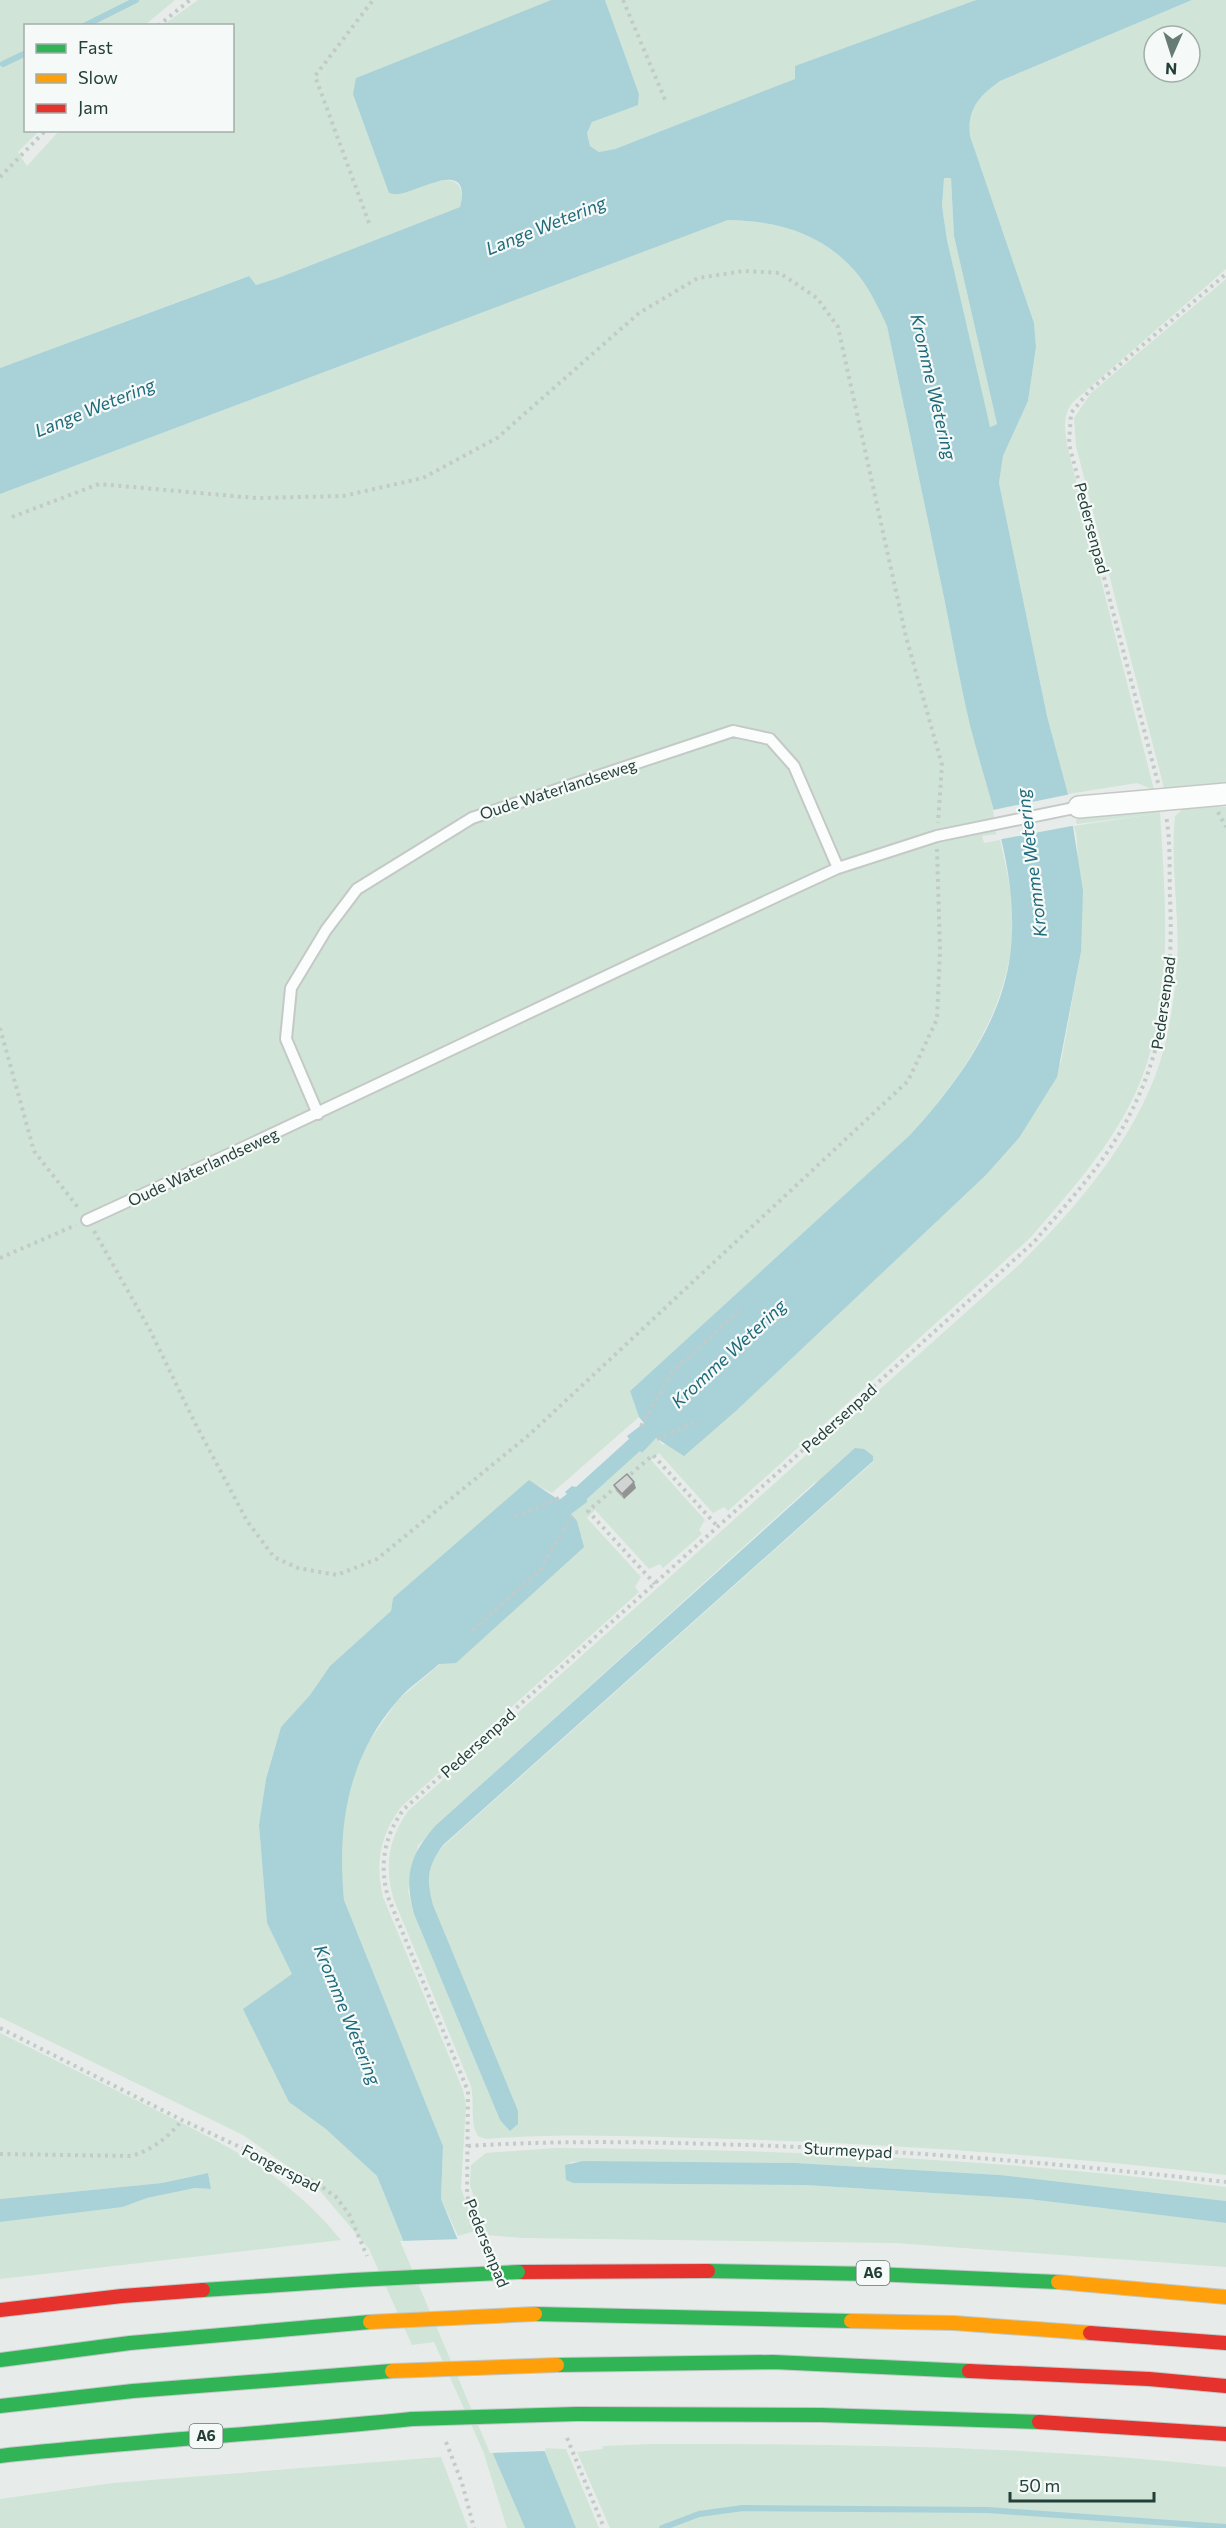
<svg xmlns="http://www.w3.org/2000/svg" width="1226" height="2528" viewBox="0 0 1226 2528" font-family="Commissioner,sans-serif">
	<style>
		.green { fill: #d0e4d7; fill-rule: evenodd }
		.water { fill: #a9d1d8; fill-rule: evenodd }
		.pier { fill: #e7ecea }
		.lines { fill: none; stroke-linecap: round; stroke-linejoin: round }
		.stream { stroke: #a9d1d8; stroke-width: 6 }
		.lane-casing { stroke: #c4c9c7; stroke-width: 14 }
		.street-casing { stroke: #c4c9c7; stroke-width: 24 }
		.fast-casing { stroke: #c2cac8; stroke-width: 16 }
		.slow-casing { stroke: #c2cac8; stroke-width: 16 }
		.jam-casing { stroke: #c2cac8; stroke-width: 16 }
		.path { stroke: #c3cbc8; stroke-width: 4; stroke-dasharray: 3 4.5; stroke-linecap: butt }
		.lane { stroke: #fbfcfc; stroke-width: 10 }
		.street { stroke: #fbfcfc; stroke-width: 21 }
		.fast { stroke: #30b455; stroke-width: 14 }
		.slow { stroke: #ff9f0a; stroke-width: 14 }
		.jam { stroke: #e5322d; stroke-width: 14 }
		.fast-bridge-casing { stroke: #c2cac8; stroke-width: 16; stroke-linecap: butt }
		.slow-bridge-casing { stroke: #c2cac8; stroke-width: 16; stroke-linecap: butt }
		.fast-bridge { stroke: #30b455; stroke-width: 14 }
		.slow-bridge { stroke: #ff9f0a; stroke-width: 14 }
		.wall { fill: #b3b6b5 }
		.shaded-wall { fill: #929494 }
		.building { fill: #d0d4d3; stroke: #929494; stroke-width: 1.5 }
		.labels { text-anchor: middle; stroke-width: 4.5; stroke-linejoin: round; paint-order: stroke }
		.shield { fill: #f5faf8; stroke: #637772; stroke-width: 1.5 }
		.shield-label { font-size: 15px; font-weight: bold; fill: #243f38 }
		.street-label { font-size: 16px; fill: #243f38; stroke: #f5faf8 }
		.water-label { font-size: 18px; font-style: italic; fill: #1f6a7b; stroke: #f5faf8 }
	</style>
	<rect width="100%" height="100%" fill="#e7ecea"/>
	<path class="green" d="M0,0h175l-30,25 -119,1v104l13,1 -21,21 9,14 32,-35 173,-1v-104l-69,-1 35,-25h353l-195,78 42,116c21,-7 73,-33 62,13l-182,71 -22,7 -8,-9 -248,92z
		M605,0h371l-180,66v13l-181,70 -16,3 -9,-6 -3,-13 5,-11 46,-18 1,-10z
		M1192,0h34v269l-153,133c-11,14 -8,26 -6,43l87,345 -17,-7 -69,11 -21,-78 -48,-233 4,-27 25,-55 8,-54 -2,-24 -64,-187c-3,-27 9,-40 30,-55zM1154,36h36v36h-36z
		M944,178h7l3,58 43,188 -8,3 -42,-187 -5,-34z
		M728,220c48,1 92,12 126,50 14,15 24,37 33,56l84,400 24,81 4,25 153,-25 8,4c6,102 17,215 -38,308 -25,43 -59,81 -92,119l-302,273 -4,-4 -11,6 -54,-60 -8,7 54,60 -6,10 3,4 -39,34 -3,-4 -11,5 -54,-59 -8,8 54,59 -6,10 4,5 -238,215c-21,28 -26,56 -18,90l80,193 3,15 -5,83 14,43 -17,5 -17,-37 2,-53 -99,-246 -3,-33 1,-39 7,-38 11,-35 17,-25 21,-30 42,-36 134,-153 66,-60 2,2 14,-15 7,7 74,-35 249,-235 33,-37 42,-76 20,-110 -4,-113 -3,-13 73,-11 -165,21 2,7 16,-3c6,28 14,57 13,86 -3,81 -50,151 -103,209l-280,256 9,26 -87,76 -23,-12 -136,117 -2,13 -61,55 -20,29 -29,32 -15,52 -7,46 8,98 26,51 -4,128 37,26 51,48 67,165 81,187h-18l-24,-77 -49,-109 -22,3 -43,-96 -53,-63 -73,-51 -243,-118v-1523z
		M1226,279v507l-62,2 -88,-342 -2,-28 17,-25z
		M1186,806l40,1v1368c-164,-19 -329,-31 -494,-36 -82,-2 -163,-7 -245,0l-8,-2c-10,-13 -4,-34 -8,-51l-77,-186c-10,-33 -6,-60 14,-89l612,-547c56,-56 116,-126 140,-202 10,-32 15,-67 17,-99 3,-49 -7,-98 -2,-147zM873,1456v6l-430,384 -12,16 -4,24 73,234 -86,-206 -6,-23 10,-45 17,-20 379,-343z
		M0,2033c51,25 101,50 152,75 77,39 132,63 189,132l-341,39v-57l123,-15 24,-9 48,-10 16,1 -3,-16 -46,10 -162,16z
		M555,2148c224,1 449,11 671,39v14l-226,-26 -205,-12 -225,-1 -4,18 7,3 232,2 223,14 198,24v44l-331,-24 -372,-5 -37,-3 -16,-50 1,-20 15,-12z
		M651,2444c191,0 385,2 575,23v61h-616l-33,-76 25,-3 1,-3z
		M541,2448l25,1 33,79h-23z
		M441,2457l27,71h-468v-29l113,-16z"/>
	<path class="water" d="M551,0h54l34,94 -1,11 -46,17 -5,11 3,13 9,6 16,-3 180,-70v-13l181,-66h216l-192,81c-21,15 -33,28 -30,55l64,187 2,24 -8,54 -25,55 -4,27 48,233 21,78 15,97 -2,61 -24,125 -38,61 -33,37 -249,235 -53,46 -28,-18 -14,15 -2,-2 -53,48v3l-16,12 6,7 7,26 -128,116 -17,1c-13,12 -30,23 -41,36 -51,58 -61,127 -54,200l99,246 -2,53 135,329h-51l-81,-187 -67,-165 -51,-47 -37,-27 -46,-93 49,-35 -25,-51 -8,-98 7,-46 15,-52 29,-32 20,-29 61,-55 2,-13 136,-118 30,20 8,-6 -2,-2 7,-6 4,1 53,-48 -2,-3 17,-13 -5,-6 -9,-26 280,-256c45,-49 91,-111 100,-179 11,-79 -21,-156 -40,-231 -11,-47 -19,-95 -29,-142 -18,-86 -36,-172 -54,-257 -9,-19 -19,-41 -33,-56 -34,-38 -78,-49 -126,-50l-728,274v-126l249,-92 7,9 22,-7 182,-71c13,-52 -44,-14 -62,-13 -3,1 -6,-1 -9,-1l-36,-99 3,-16zM944,178h7l3,58 43,188 -7,3 -43,-187 -5,-34z
		M855,1448l9,1 9,7v5l-430,384c-16,22 -17,34 -10,60l85,206v13l-8,7 -10,-11 -86,-206c-10,-38 -5,-58 21,-88z
		M583,2161l212,2 205,12 226,26v22l-198,-24 -223,-14 -232,-2 -7,-3 -1,-15z
		M208,2173l3,16 -16,-1 -48,10 -24,9 -123,15v-23l162,-16z"/>
	<path class="pier" d="M1071,794l6,31 -80,15 -4,-30z
		M462,2239l84,212 -56,2 -90,-212z"/>
	<g class="lines">
		<path class="stream" d="M84,26l52,-26
			M3,64l23,-11
			M662,2528l37,-14 44,-6 245,2 238,17"/>
		<defs>
			<path id="lane" d="M838,868l99,-32 142,-29
				M87,1220c252,-115 500,-237 751,-352l-44,-102 -24,-27 -37,-8 -261,87 -115,71 -31,41 -35,58 -5,51 32,75"/>
			<path id="street" d="M1079,807l147,-13"/>
			<path id="fast" d="M708,2271l165,3 185,8
				M203,2290l151,-10
				M535,2314l316,7
				M0,2360l130,-17 240,-21
				M557,2365l216,-3 196,9
				M0,2406l133,-15 259,-20
				M577,2414l244,1 218,7
				M0,2456c137,-15 275,-23 412,-37"/>
			<path id="slow" d="M1058,2282l168,15
				M851,2321l103,2 136,10"/>
			<path id="jam" d="M518,2272l190,-1
				M0,2310l122,-14 81,-6
				M1090,2333l136,10
				M969,2371l180,8 77,7
				M1039,2422l187,12"/>
		</defs>
		<use href="#lane" class="lane-casing"/>
		<use href="#street" class="street-casing"/>
		<use href="#fast" class="fast-casing"/>
		<use href="#slow" class="slow-casing"/>
		<use href="#jam" class="jam-casing"/>
		<path class="path" d="M623,0l43,102
			M158,26l32,-26
			M0,177l46,-47
			M369,223l-54,-147 58,-76
			M12,517l87,-33 157,14 87,-2 80,-18 74,-40 142,-125 59,-35 46,-7 36,2 37,25 21,29 68,310 36,128 -4,58
			M1158,783l-89,-339 2,-31 19,-23 136,-116
			M1218,812l8,15
			M0,1028l34,123 46,59
			M94,1231l56,99 44,91 53,100 27,36 24,11 39,7 40,-16 152,-124 379,-354 29,-62 3,-68 -3,-102
			M0,1258l76,-33
			M641,1426l31,-54 67,-61
			M657,1439l42,-18
			M625,1479l28,-24 65,72
			M617,1486l-29,25 67,73
			M515,1517l44,-19
			M473,1630l67,-60 33,-57
			M0,2028l182,92 133,62 21,15 13,17 18,42
			M468,2146c93,-6 184,-4 277,-1 161,5 321,19 481,37
			M0,2154l132,2c21,-7 37,-19 50,-36
			M488,2248l-21,-52 1,-105 -80,-194c-9,-32 -4,-61 16,-88l630,-567c28,-33 59,-66 82,-103 46,-74 58,-155 54,-241 -1,-26 1,-56 -4,-82
			M567,2438l37,90
			M446,2442l16,41 12,45"/>
		<use href="#lane" class="lane"/>
		<use href="#street" class="street"/>
		<use href="#fast" class="fast"/>
		<use href="#slow" class="slow"/>
		<use href="#jam" class="jam"/>
		<defs>
			<path id="fast-bridge" d="M354,2280l164,-8
				M412,2419l165,-5"/>
			<path id="slow-bridge" d="M370,2322l165,-8
				M392,2371l165,-6"/>
		</defs>
		<use href="#fast-bridge" class="fast-bridge-casing"/>
		<use href="#slow-bridge" class="slow-bridge-casing"/>
		<use href="#fast-bridge" class="fast-bridge"/>
		<use href="#slow-bridge" class="slow-bridge"/>
	</g>
	<path class="wall" d="M614,1485l22,3 -12,11 -8,-8z"/>
	<path class="shaded-wall" d="M634,1482l2,6 -12,11 -2,-5z"/>
	<path class="building" d="M627,1474l7,8 -12,12 -8,-9z"/>
	<g class="labels">
		<g class="shield">
			<rect x="856.5" y="2261" width="33" height="24" rx="4.5"/>
			<rect x="189.5" y="2424" width="33" height="24" rx="4.5"/>
		</g>
		<g class="shield-label">
			<text x="873" y="2278">A6</text>
			<text x="206" y="2441">A6</text>
		</g>
		<g class="street-label">
			<text transform="translate(1092 528) rotate(75)" y="6">Pedersenpad</text>
			<text transform="translate(558 789) rotate(-18)" y="6">Oude Waterlandseweg</text>
			<text transform="translate(1163 1003) rotate(-82)" y="6">Pedersenpad</text>
			<text transform="translate(203 1167) rotate(-25)" y="6">Oude Waterlandseweg</text>
			<text transform="translate(839 1418) rotate(-42)" y="6">Pedersenpad</text>
			<text transform="translate(478 1743) rotate(-42)" y="6">Pedersenpad</text>
			<text transform="translate(848 2150) rotate(3)" y="6">Sturmeypad</text>
			<text transform="translate(281 2168) rotate(27)" y="6">Fongerspad</text>
			<text transform="translate(487 2243) rotate(68)" y="6">Pedersenpad</text>
		</g>
		<g class="water-label">
			<text transform="translate(546 226) rotate(-22)" y="6">Lange Wetering</text>
			<text transform="translate(933 387) rotate(77)" y="6">Kromme Wetering</text>
			<text transform="translate(95 408) rotate(-22)" y="6">Lange Wetering</text>
			<text transform="translate(1032 863) rotate(-97)" y="6">Kromme Wetering</text>
			<text transform="translate(729 1354) rotate(-43)" y="6">Kromme Wetering</text>
			<text transform="translate(347 2015) rotate(68)" y="6">Kromme Wetering</text>
		</g>
	</g>
	<rect x="24" y="24" width="210" height="108" fill="#f5faf8" stroke="#a1afab" stroke-width="1.5"/>
	<rect x="36" y="44" width="30" height="9" fill="#30b455" stroke="#a1afab" stroke-width="1.5"/>
	<text x="78" y="54" font-size="18" fill="#243f38">Fast</text>
	<rect x="36" y="74" width="30" height="9" fill="#ff9f0a" stroke="#a1afab" stroke-width="1.5"/>
	<text x="78" y="84" font-size="18" fill="#243f38">Slow</text>
	<rect x="36" y="104" width="30" height="9" fill="#e5322d" stroke="#a1afab" stroke-width="1.5"/>
	<text x="78" y="114" font-size="18" fill="#243f38">Jam</text>
	<g transform="translate(1172 54) rotate(183)"><circle r="28" fill="#f5faf8" stroke="#a1afab" stroke-width="1.5"/>
	<path d="M0-4.5L10 22L0 15L-10 22Z" fill="#687c76"/>
	<text y="-9" font-size="16" font-weight="bold" text-anchor="middle" fill="#243f38">N</text>
	</g>
	<path d="M1010 2492v9h144v-9" fill="none" stroke="#243f38" stroke-width="3"/>
	<text x="1019" y="2492" font-size="18" fill="#243f38" stroke="#f5faf8" stroke-width="4.5" paint-order="stroke">50 m</text>
</svg>
